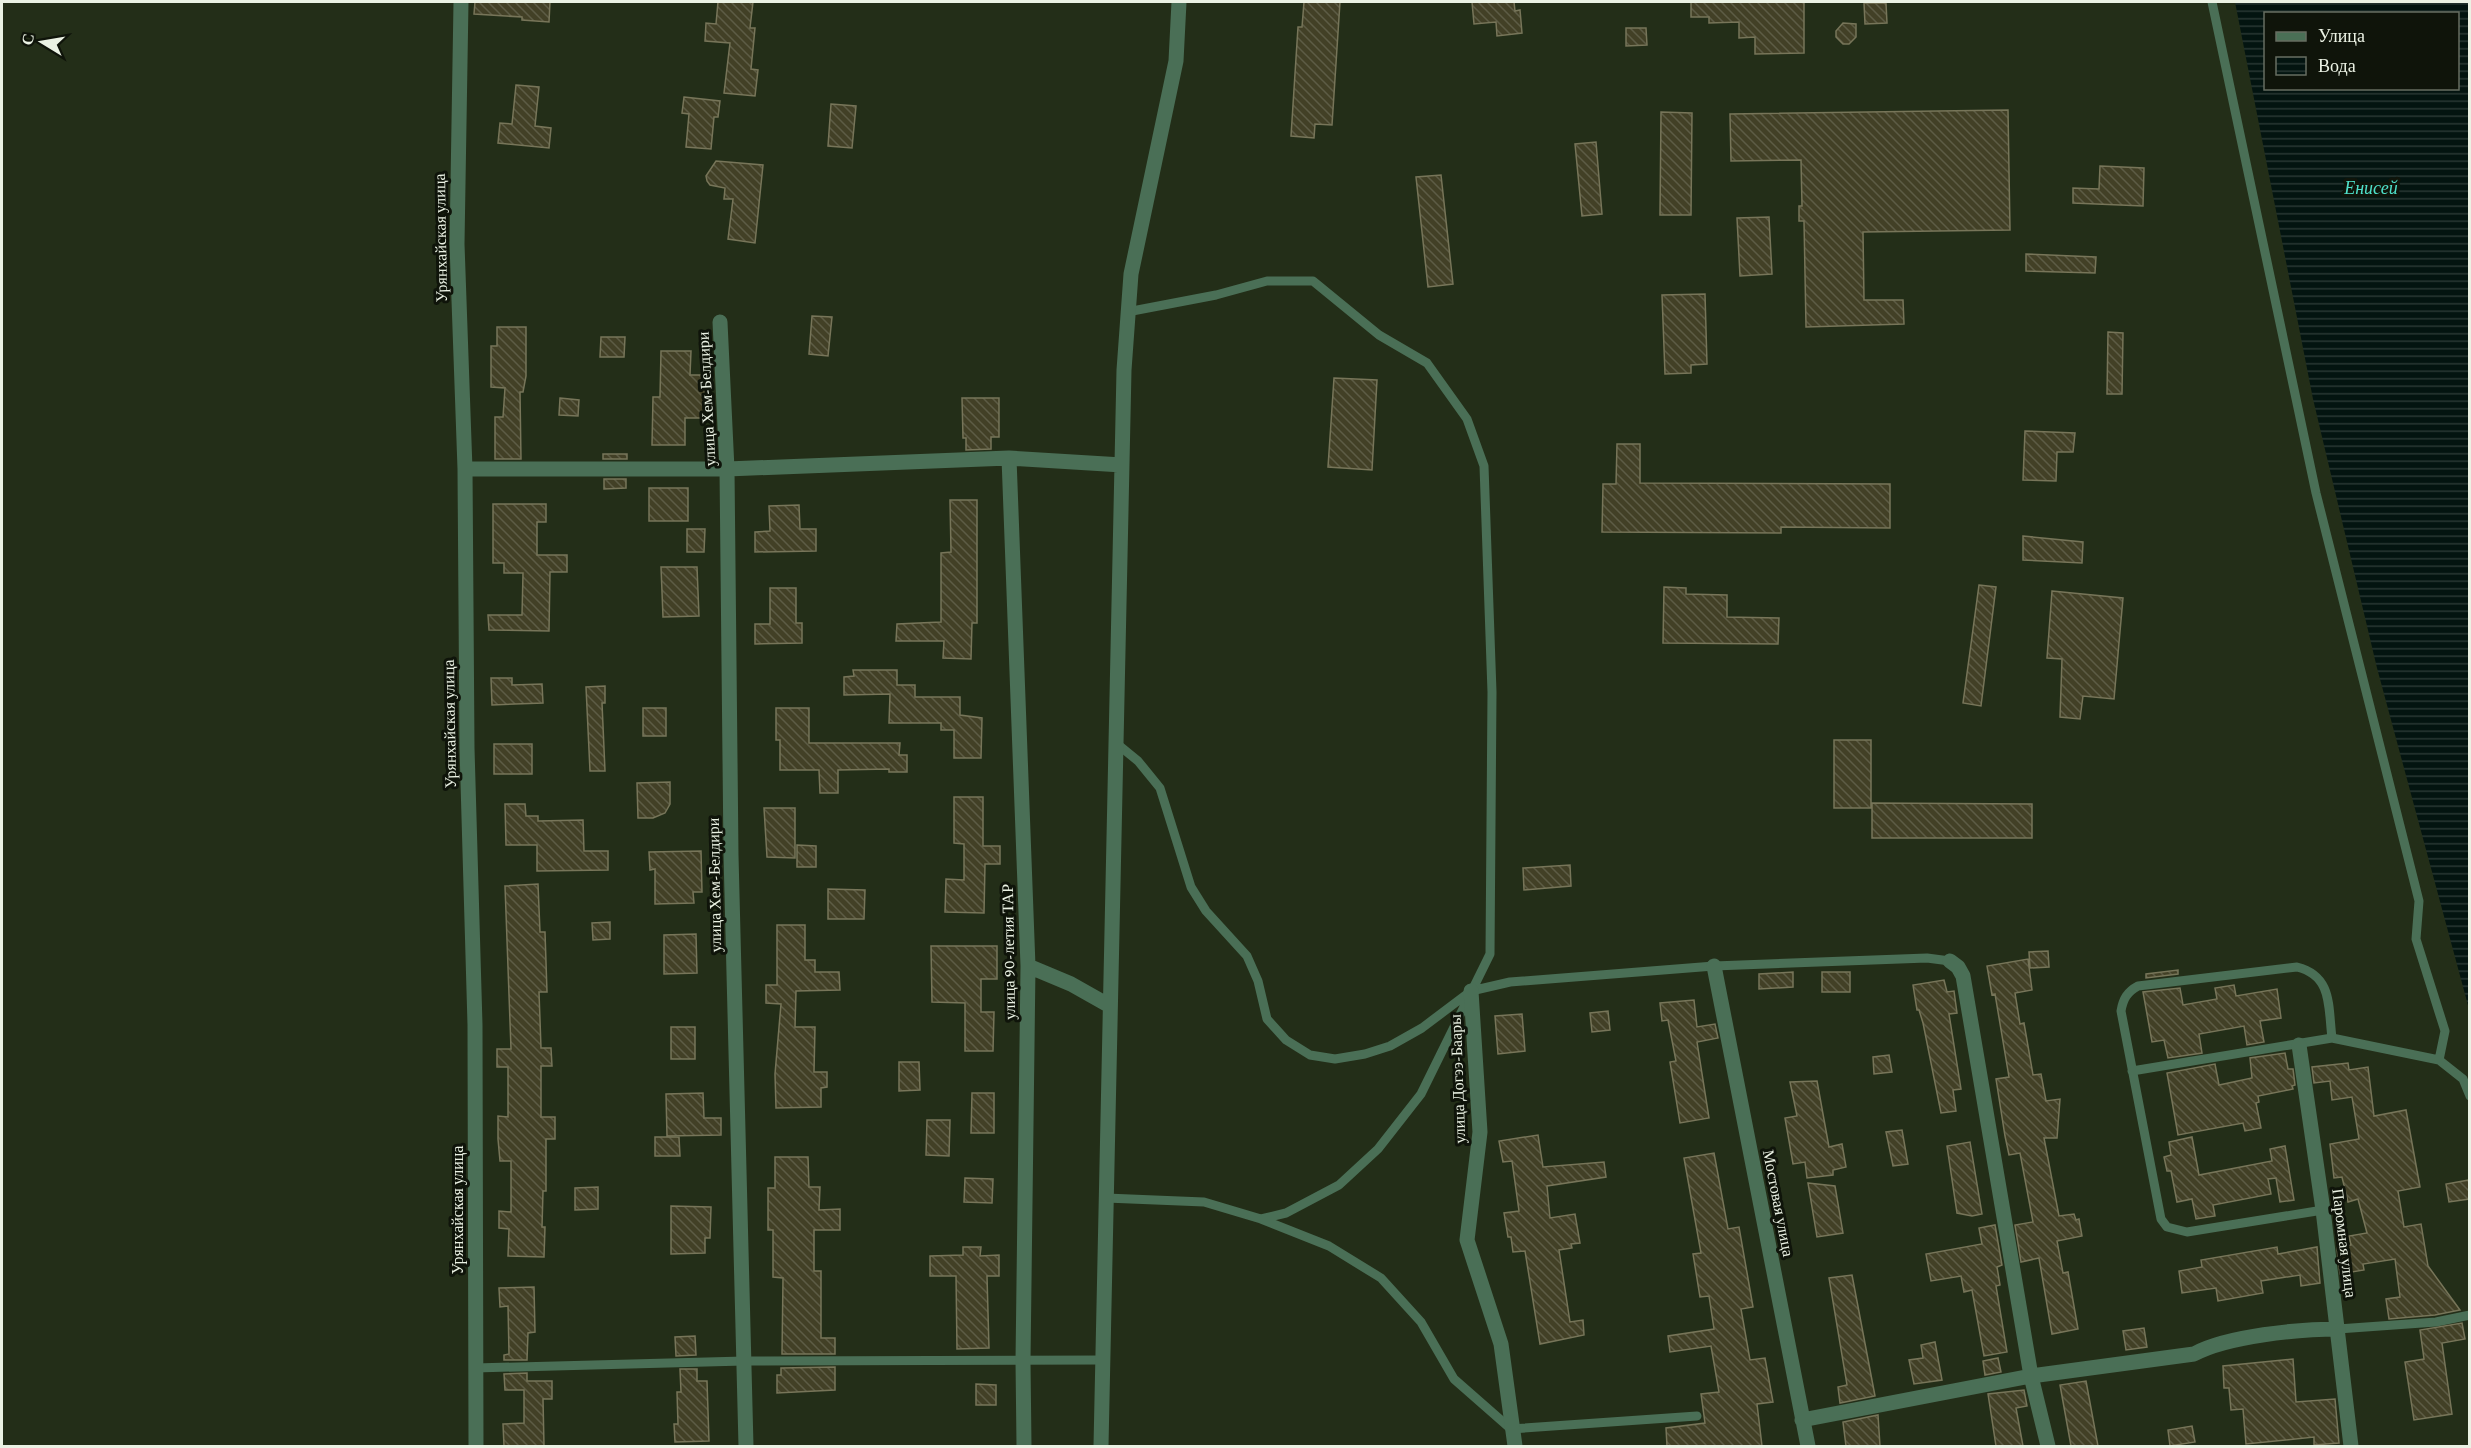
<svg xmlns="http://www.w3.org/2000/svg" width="2471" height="1448" viewBox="0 0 2471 1448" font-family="'Crimson Pro',serif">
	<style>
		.water { fill: url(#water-rules); fill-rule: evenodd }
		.building { fill: url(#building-back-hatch); stroke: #777559; stroke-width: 1.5 }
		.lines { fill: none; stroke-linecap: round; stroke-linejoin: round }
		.service { stroke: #4a6f56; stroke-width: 9 }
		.minor { stroke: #4a6f56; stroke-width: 15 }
		.labels { text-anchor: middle; stroke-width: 6; stroke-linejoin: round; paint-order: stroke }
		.street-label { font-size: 16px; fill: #ebf2e4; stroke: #0f140a }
		.water-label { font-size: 18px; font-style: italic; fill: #4ee0ca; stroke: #0f140a }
	</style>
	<defs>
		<pattern id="water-rules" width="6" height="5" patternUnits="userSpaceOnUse" patternTransform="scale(1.5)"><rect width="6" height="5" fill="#031410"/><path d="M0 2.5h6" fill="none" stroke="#283733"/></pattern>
		<pattern id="building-back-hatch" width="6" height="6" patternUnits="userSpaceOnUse" patternTransform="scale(1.5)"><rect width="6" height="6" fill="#424026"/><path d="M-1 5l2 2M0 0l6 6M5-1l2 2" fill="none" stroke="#5d5c45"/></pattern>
	</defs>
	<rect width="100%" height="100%" fill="#232e18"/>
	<path class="water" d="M2235,2h234v1007l-92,-341 -64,-269zM2266,14h192v74h-192z"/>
	<path class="building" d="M475,2h75l-1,20 -27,-2v-3l-48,-3z
		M718,2h35l-3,26h5l-4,41 7,1 -3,26 -31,-3 6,-50 -25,-2 1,-18 10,1z
		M1304,2h36l-8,123 -17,-1 -1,14 -23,-2 7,-109h4z
		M1472,2h42l1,9 5,-1 2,23 -25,3 -1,-14 -22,2z
		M1691,2h113v51l-49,1v-17l-16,1v-16l-30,1v-6h-18z
		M1864,3h22l1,20 -22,1z
		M1843,23l13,1v13l-7,7h-6l-7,-7v-6z
		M1626,28h20l1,17 -21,1z
		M516,85l23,2 -4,39 16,2 -2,20 -51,-5 2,-20 12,1z
		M684,97l36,4 -2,16h-4l-3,32 -25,-2 3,-33 -7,-1z
		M831,104l25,2 -4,42 -24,-2z
		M2008,110l2,120 -147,2 1,68h39l1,24 -98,3 -2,-106h-5v-15h3l-1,-46 -70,1 -1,-47z
		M1661,112l31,1 -1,102h-31z
		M1596,142l6,72 -20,2 -7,-72z
		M716,161l47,4 -8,78 -27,-4 5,-40h-9l1,-11 -15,-3 -3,-4 -1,-5z
		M2100,166l44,2 -1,38 -70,-3v-15l26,1z
		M1441,175l12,109 -25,3 -12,-110z
		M1769,217l3,57 -32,2 -3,-58z
		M2026,254l70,3 -1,16 -69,-2z
		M1705,294l2,70 -16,1v8l-26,1 -3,-79z
		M812,316l20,1 -4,39 -19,-2z
		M497,327h29v49l-3,16h-3l1,67h-26v-42h8l2,-29 -14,-1v-41h6z
		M2108,332l15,1 -1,61h-15z
		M601,337h24l-1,20h-24z
		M661,351h30l-1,24h15l-2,43h-18v27h-33l1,-48h7z
		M1334,378l43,2 -5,90 -44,-3z
		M560,398l19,2 -1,16 -19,-1z
		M962,398h37v39h-8v12l-25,1v-12h-3z
		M2025,431l50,2 -2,19h-16l-1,29 -33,-1z
		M1617,444h23v39l250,1v44l-109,-1v6l-179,-1 1,-48h13z
		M603,454h24v5h-24z
		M604,479h22v9l-22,1z
		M649,488h39v33h-39z
		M950,500h27v123h-5l-1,36 -28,-1 1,-17h-48l1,-17 44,-2v-69l10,-1z
		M493,504h53v18h-9v33h30v17h-17l-1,59 -60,-1 -1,-15h34l1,-42h-19v-10h-11z
		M799,505l1,24h16v22l-61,1v-20l15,-1 -1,-25z
		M687,529h18l-1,23h-17z
		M2023,536l60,6 -1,21 -59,-3z
		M661,567h36l2,49 -36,1z
		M1979,585l17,2 -15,119 -18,-3z
		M1664,587l22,1v6l41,1v22l52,1 -1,26 -115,-1z
		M770,588h26v35h6v20l-47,1v-20h15z
		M2052,591l71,7 -9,101 -31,-3 -3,23 -20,-2 2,-58 -15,-1z
		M853,670h44v15h18v12h45v18l22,3 -1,40h-27v-28h-13v-7h-52l1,-29 -46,1v-18l10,-1z
		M491,678h21v7l30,-1 1,19 -51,2z
		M605,686v17h-3l3,68h-15l-4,-84z
		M643,708h23v28h-23z
		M776,708h33v35h91l-1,12h8v17h-18v-3l-51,1v23h-18l-1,-23h-39v-30h-4z
		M1834,740h37v68h-37z
		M494,744h38v30h-38z
		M670,782v22l-5,9 -12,5h-15l-1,-35z
		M954,797h29v49h17v18h-15l-1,49 -39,-1 1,-33 18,1v-36l-10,-1z
		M1872,803l160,1v34h-160z
		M505,804h20l1,12h12v5l45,-1 1,31h24v19l-71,1v-26h-31z
		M764,808h31v50l-28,-1z
		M797,845l19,1v21h-19z
		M701,851l1,41h-9l1,11 -39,1v-35l-5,1 -1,-18z
		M1570,865l1,21 -47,4 -1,-22z
		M538,884l2,48h5l2,60h-8l2,56h10l1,18h-11v51h14v22h-9v52h-3l-1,36h3l-1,30 -36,-1 1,-27 -10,-1v-17l12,1v-51h-11l-2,-22v-23l10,1v-50h-11v-18h14l-6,-163z
		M828,889l37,1 -1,29h-36z
		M610,922v17l-17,1 -1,-17z
		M777,925h28v35h10v12h24l1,18 -44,1 -1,36h20l-1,45h13v15l-6,1v19l-45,1 -1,-34 6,-70 -15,-1v-18h11z
		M696,934l1,39 -33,1v-39z
		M931,946h66v33h-16v33h13l-1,39h-28v-48l-33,-1z
		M2048,951l1,16 -19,1 -1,-16z
		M2028,959l4,31 -17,3 5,31 4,-1 9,52 8,-1 5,27 14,-2 -3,39h-13l15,78 15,-2 2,6 3,-1 3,17 -25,5 6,32 5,-1 10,57 -26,5 -13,-76 -18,4 -6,-37 18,-3 -13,-69 -11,2 -4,-19 -9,-57 13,-2 -14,-83 -3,1 -5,-29z
		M2178,970v4l-32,4v-4z
		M1793,972v15l-34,2v-15z
		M1822,972h28v20h-28z
		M1944,980l3,12 7,-1 3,22 -8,1 12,75 -8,1 3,21 -15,2 -18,-90 -4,-13h-2l-4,-25z
		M2234,985l2,11 41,-7 4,29 -21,3 4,21 -17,3 -3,-19 -45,8 3,19 -34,5 -4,-18 -12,2 -9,-50 37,-4 3,17 34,-6 -2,-11z
		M1694,1000l3,27 18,-3 3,14 -21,4 12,76 -29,5 -10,-61 6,-1 -8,-41 -6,1 -2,-18z
		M1608,1011l2,19 -18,2 -2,-19z
		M1522,1014l3,37 -27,3 -3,-38z
		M671,1027h24v32h-24z
		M2285,1053l3,16h5l2,16 -3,1 1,3 -35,7 1,6 -3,1 5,25 -16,3 -2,-8 -65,12 -11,-62 48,-9 4,21 33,-7 -2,-20z
		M1889,1055l3,17 -18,2 -1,-17z
		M899,1062h20l1,28 -21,1z
		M2348,1063l1,7 19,-3 6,49 32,-6 14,77 -22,4 6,36 17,-3 7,42 32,44 -25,5 -46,4 -3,-20 14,-2 -5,-38 -32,5 1,6 -24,4 -3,-26 14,-3 -2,-9 18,-3 -9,-34 -10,3 -6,-25 -8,1 -4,-34 29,-5 -7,-42 -20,3 -2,-19 -16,2 -2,-16z
		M1817,1081l12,66 13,-3 4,23 -13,3v5l-26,3 -2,-16 -12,2 -8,-46 12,-2 -7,-34z
		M703,1093l1,25h17v17l-54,1 -1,-42z
		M972,1093h22v40h-23z
		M927,1120h23l-1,36 -23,-1z
		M1902,1130l6,34 -15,2 -7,-34z
		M1538,1135l5,32 61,-5 2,15 -59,9 3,32 25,-4 5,29 -9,1 1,4 -13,2 11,72 13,-2 1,15 -44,9 -15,-93 -12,1 -2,-15h-3l-4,-24 15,-2 -7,-50 -9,1 -4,-21z
		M655,1137h24l1,19h-25z
		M2192,1137l7,38 73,-14 -2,-12 15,-3 9,54 -14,2 -4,-24 -8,1 3,15 -58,11 2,11 -19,3 -4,-20 -15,3 -6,-31h-4l-3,-14 7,-2 -2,-13z
		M1970,1142l12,72 -10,2 -15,-3 -10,-67z
		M1714,1153l14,76 11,-2 14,80 -12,2 9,51 15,-2 8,44 -16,2 5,42h-95l-1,-18 39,-5 -4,-29 18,-2 -8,-46 -41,6 -2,-16 46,-7 -5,-33 -9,1 -7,-43 8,-1 -17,-95z
		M775,1157h33l1,30h11l-1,23 21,-1v21h-26v41h7v67h14v16h-53l1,-76 -10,-1v-47h-5v-42h7z
		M965,1178l28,1 -1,24 -28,-1z
		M2469,1180v19l-20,3 -3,-18z
		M1808,1183l27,3 8,47 -26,4z
		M598,1187v22l-23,1v-22z
		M671,1206l40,1 -1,31h-5v15l-34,1z
		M1995,1225l7,40 -5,2 3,18 -4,1 11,66 -23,4 -12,-66 -8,2 -3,-16 -30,5 -5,-27 56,-10 -3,-16z
		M963,1247h18l-1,9 19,-1v21h-12l2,72 -32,1 -1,-73h-26v-20l33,-1z
		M2277,1247l1,7 39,-7 3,36 -19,3 -1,-11 -39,6 2,12 -45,8 -2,-13 -34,5 -3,-22 23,-4 -1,-7z
		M1852,1275l23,121 -35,7 -2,-16 9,-2 -18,-107z
		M534,1287l1,45 -7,1 -1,27h-23v-5l5,-1 -1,-48 -8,1 -1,-19z
		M2462,1323l3,16 -23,4 10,71 -38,6 -9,-58 19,-3 -4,-29z
		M2144,1328l3,19 -21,3 -3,-19z
		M695,1336l1,19 -20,1 -1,-19z
		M1935,1342l7,38 -28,4 -5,-24 14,-2 -2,-13z
		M1998,1358l3,14 -16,3 -2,-14z
		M2293,1359l3,43 39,-3 4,44 -25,2v-8l-68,7 -3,-35 -12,1 -2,-22h-5l-1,-22z
		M835,1367v23l-58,3v-18h4v-7z
		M680,1369h17v12h10l2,60 -34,1 -1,-18h4l-1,-32h4z
		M527,1373v8h25v18h-9l1,47h-40l-1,-22 21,-1v-33h-19l-1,-16z
		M2086,1381l12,65h-27l-11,-61z
		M976,1384l20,1v20h-20z
		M2024,1390l3,16 -11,2 7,38h-27l-8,-52z
		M1878,1415l2,31h-34l-3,-24z
		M2192,1426l3,16 -25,4 -2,-16z"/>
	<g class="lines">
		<path class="service" d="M2212,2l104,491 103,408 -3,38 29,92 -6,29
			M1127,312l89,-17 51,-14h46l66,54 48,28 40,56 17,47 8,226 -2,262 -69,140 -43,55 -39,36 -53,28 -25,6
			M1116,743l22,18 22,27 31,99 15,24 41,45 11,25 9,38 19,21 24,15 25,4 30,-5 25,-8 32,-18 49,-37 39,-9 204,-16 213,-8 23,3
			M2132,1071l200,-33 107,22 24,19 7,17
			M1106,1198l98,4 57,17 68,27 52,32 40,44 33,57 57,50 186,-13
			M2323,1210l-136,22 -20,-5 -6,-8 -40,-208c2,-12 6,-19 17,-25l159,-19c36,9 31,40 35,71
			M2338,1329l98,-7 34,-7
			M475,1368l269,-7 359,-1"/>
		<path class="minor" d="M461,2l-4,242 8,225 2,279 8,277 1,421
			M720,322l7,147 4,386 15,591
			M1009,458l19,508 -5,395 1,85
			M465,469h262l282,-11 113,7
			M1950,961l8,6 5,9 68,400 17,70
			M1028,966l43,18 39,22
			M1714,966l94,480
			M1471,991l9,141 -13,108 34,104 14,102
			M2299,1045l24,165 28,236
			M1802,1420l229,-44 163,-22c33,-18 105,-25 144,-25
			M1101,1446l23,-1076 7,-96 45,-213 3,-59"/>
	</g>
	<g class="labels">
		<g class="street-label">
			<text transform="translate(440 238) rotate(-91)" y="6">Урянхайская улица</text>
			<text transform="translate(706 399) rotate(-93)" y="6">улица Хем-Белдири</text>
			<text transform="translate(449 724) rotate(-91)" y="6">Урянхайская улица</text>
			<text transform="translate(714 885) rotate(-91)" y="6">улица Хем-Белдири</text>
			<text transform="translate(1008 952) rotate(-91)" y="6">улица 90-летия ТАР</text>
			<text transform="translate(1457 1079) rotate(-92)" y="6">улица Догээ-Баары</text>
			<text transform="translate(1779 1203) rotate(79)" y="6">Мостовая улица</text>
			<text transform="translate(457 1210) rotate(-90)" y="6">Урянхайская улица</text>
			<text transform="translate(2345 1243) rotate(83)" y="6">Паромная улица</text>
		</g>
		<g class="water-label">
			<text x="2371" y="194">Енисей</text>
		</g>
	</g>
	<rect width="2471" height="1448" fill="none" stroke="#ebf2e4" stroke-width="6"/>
	<rect x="2264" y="12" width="195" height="78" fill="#0f140a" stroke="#676d61" stroke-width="1.5"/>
	<rect x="2276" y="32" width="30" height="9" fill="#4a6f56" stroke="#676d61" stroke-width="1.5"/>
	<text x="2318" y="42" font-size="18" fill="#ebf2e4">Улица</text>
	<rect x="2276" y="57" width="30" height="18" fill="url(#water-rules)" stroke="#676d61" stroke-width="1.5"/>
	<text x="2318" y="72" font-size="18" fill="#ebf2e4">Вода</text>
	<g transform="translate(42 42) rotate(281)" stroke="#0f140a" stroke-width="4.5" paint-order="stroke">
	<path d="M0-4.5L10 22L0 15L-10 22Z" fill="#ebf2e4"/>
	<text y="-9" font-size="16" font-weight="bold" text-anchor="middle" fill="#ebf2e4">С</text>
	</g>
</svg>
